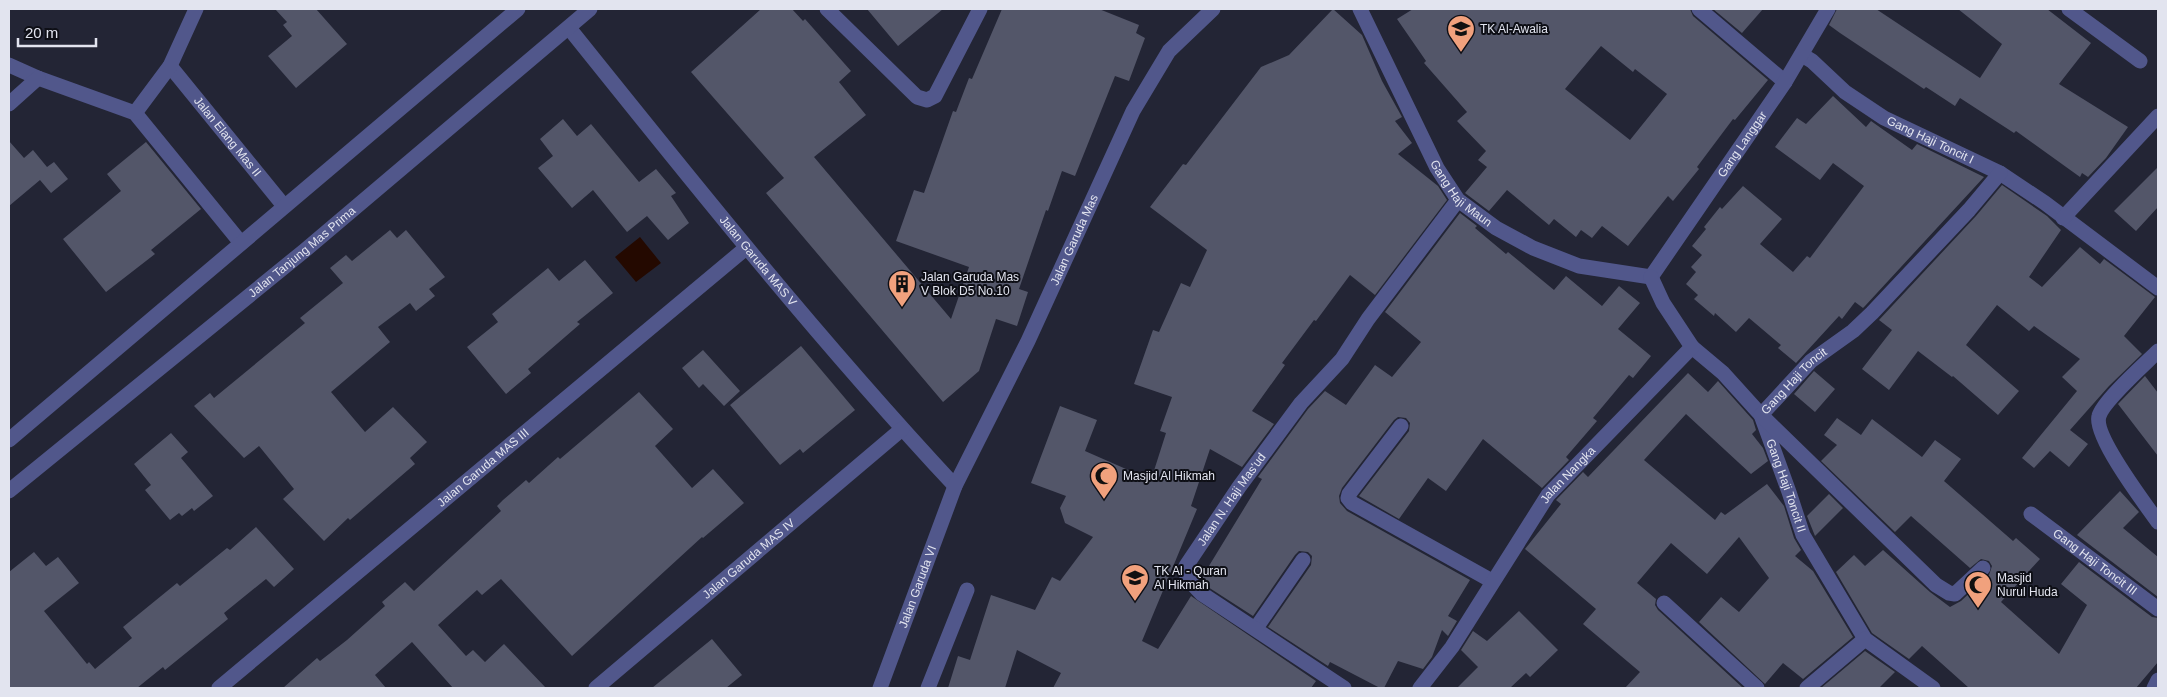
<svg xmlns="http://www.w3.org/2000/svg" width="2167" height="697" viewBox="0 0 2167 697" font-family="Arial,sans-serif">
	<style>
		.water { fill: #240900 }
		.building { fill: #535669; fill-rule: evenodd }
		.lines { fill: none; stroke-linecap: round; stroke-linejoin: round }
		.street { stroke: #51578b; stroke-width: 15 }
		.labels { text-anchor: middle; stroke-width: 4; stroke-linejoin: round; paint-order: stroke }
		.poi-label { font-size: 12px; fill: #e2e4ef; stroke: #0e0f16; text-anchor: start }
		.street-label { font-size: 12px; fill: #e2e4ef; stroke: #0e0f16 }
	</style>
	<rect width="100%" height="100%" fill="#232535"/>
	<path class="water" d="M640,237l21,26 -25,19 -21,-25z"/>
	<path class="building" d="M275,9h41l31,35 -51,44 -28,-32 24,-20 -9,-11 4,-3z
		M761,9h31l11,12 2,-2 46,52 -12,11 27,33 -52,42 137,162 18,-52 -73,-26 18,-51 10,3 29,-82 3,1 13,-34 3,1 30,-70h97l40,16 -3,8 9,5 -16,43 -14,-5 -40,100 -13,-5 -14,40 -2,-1 -27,79 9,3 -11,34 -21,-7 -17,52 -36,31 -177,-209 18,-15 -93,-106z
		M867,9h76l-45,37z
		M1333,9l29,26 20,46 20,36 -7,4 17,22 -14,11 40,32 9,14 -72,95 -25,-20 -34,46 -2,-1 -32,43 3,2 -33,46 22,13 -32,43 -32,-18 -19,57 6,3 -55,132 16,8 33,-53 125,85 -5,7h-258l8,-15 -44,-23 -12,38h-57l10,-32 12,4 21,-65 44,15 17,-33 8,4 33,-44 -28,-14 -5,-15 6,-12 -35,-13 29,-77 37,14 -12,31 66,29 15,-47 -6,-2 12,-34 -38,-13 19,-54 6,2 22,-49 9,4 17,-37 -57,-43 33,-43 3,1 75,-98 28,-12z
		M1413,9h277l3,7 75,64 -33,40 -2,-1 -36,48 2,2 -26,32 -5,-5 -40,50 -26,-20 -10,12 -11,-8 -5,7 -22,-18 -5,6 -42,-35 -18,21 -24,-18 22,-26 -9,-7 8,-9 -29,-30 10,-9 -43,-49 2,-2 -29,-42zM1601,46l32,26 2,-3 32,25 -37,46 -65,-51z
		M1713,9h50l-21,24z
		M1837,9h39l104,69 22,-34 -44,-35h89l44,34 -32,41 69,43 -22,31 -18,19 -6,-4 -2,4 -64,-46 -2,2 -54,-35 -5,8 -29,-19 -2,2 -84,-56 -11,-8z
		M1833,96l33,31 5,-6 41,29 5,-6 67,33 -119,129 -2,2 -8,-6 -13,17 -3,-3 -43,47 -18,-15 3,-3 -32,-27 -13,14 -21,-19 -1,3 -20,-17 4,-4 -12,-11 10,-12 -5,-5 11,-12 -10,-9 14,-17 -2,-2 16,-20 2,2 21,-23 39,33 -22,25 33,28 14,-16 3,2 54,-72 -31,-23 -13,17 -45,-33 22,-29 9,6z
		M563,119l14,17 14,-12 48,58 17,-13 20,24 -5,3 18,27 -21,17 -21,-24 -20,16 -34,-42 -21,18 -34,-40 15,-12 -13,-17z
		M9,141l15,17 9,-8 14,17 7,-5 14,17 -17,14 -11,-13 -31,26z
		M146,142l55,67 -50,41 4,4 -49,38 -43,-53 58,-48 -14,-17z
		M2158,167v40l-22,24 -22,-20z
		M2002,185l45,31 14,14 -32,47 13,10 38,-40 20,17 4,-5 51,38 -31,39 18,18 -33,32 -39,44 18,14 -19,23 -19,-16 -16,17 -12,-10 55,-67 -15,-14 18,-18 -46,-33 -5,5 -32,-26 -31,40 53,46 -21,24 -45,-39 -1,1 -34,-26 -29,39 -27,-21 30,-39 -13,-10 97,-104z
		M1460,213l17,13 -2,2 31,26 2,-2 46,38 12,-14 36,30 17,-20 21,17 -22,26 33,27 -18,22 -4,-3 -36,43 4,3 -31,36 3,3 -27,28 -59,-49 -37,52 -18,-13 -29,41 -40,-23 50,-65 1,-8 -4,-5 -8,-1 -4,3 -52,68 -3,8 1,7 7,8 123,69 -22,36 9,5 -9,15 -6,-6 -10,27 -9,12 -25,-8 -14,27h-4l-50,-26 -2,4 -60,-39 43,-62 1,-9 -4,-4 -9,-1 -4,4 -42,61 -45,-29 -7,-8 61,-100 -4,-2 50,-68 17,-18 21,14 29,-40 17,12 29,-35 -36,-30z
		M390,230l7,8 9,-8 39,47 -16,12 6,7 -19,15 -6,-8 -32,24 12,15 -59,50 34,40 28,-25 34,35 -17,16 5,6 -65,56 -2,-2 -24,23 -41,-42 11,-10 -35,-43 -15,12 -50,-52 16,-13 4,5 91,-75 -5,-5 43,-35 -13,-15 16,-13 6,6z
		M585,260l28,33 -36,29 3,2 -52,45 3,4 -25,21 -39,-47 31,-25 -6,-8 56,-46 11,13z
		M801,346l54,64 -52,43 -3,-4 -20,16 -50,-60z
		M703,350l37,41 -16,15 -21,-22 -4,4 -17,-20z
		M1814,371l21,18 -20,23 -21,-18z
		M1688,373l20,19 10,-11 35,39 3,10 -4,4 11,14 5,13 -17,13 -65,-60 -42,46 71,60 6,-8 4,3 42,-31 17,22 10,32 7,12 -6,6 18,15 40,66 -50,42 -20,-16 -18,21 -66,-62 22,-25 18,15 30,-34 -30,-41 -32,37 -36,-31 -34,40 19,16 -1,6 3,5 85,78h-118l15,-16 -57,-48 13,-15 -71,-60 36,-45 -5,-4 27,-28 5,5z
		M2145,376l13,17v63l-40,-52z
		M639,392l34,37 -18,17 37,42 21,-19 31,34 -41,35 -1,-1 -130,119 -71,-77 -19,16 -5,-5 -39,35 28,31 7,-6 12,12 19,-18 42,44h-93l-41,-46 -37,33 11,13h-103l34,-30 3,3 27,-21 38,-34 -3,-4 23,-20 9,9 87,-80 -4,-5 6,-6 23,-20 3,3 29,-26 2,2z
		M1837,418l24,17 11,-16 50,38 13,-17 26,19 -17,22 69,60 3,-3 24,21 -39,43 58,52 28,-49 -26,-21 18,-22 73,55 6,1v44l-22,26h-167l-47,-42 -13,13 -37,-26 -36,-61 18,-17 11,11 18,-16 47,42 20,15 11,-6 28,-26 3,-9 -3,-5 -8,-2 -11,9 -59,-52 -16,16 -74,-71 16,-16 -13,-10z
		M171,433l17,19 -7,6 32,38 -19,15 -2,-3 -10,8 -3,-3 -9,7 -25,-30 6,-5 -17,-21z
		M2120,491l19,21 -16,16 35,29v40l-81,-62z
		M1829,494l14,14 -28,28 -8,-20z
		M256,527l38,42 -20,18 -8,-8 -42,34 4,6 -63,51 -2,-3 -26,21h-128v-116l25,-20 12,14 12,-9 21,26 -35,28 43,53 2,-2 6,7 37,-31 -9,-11 54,-44 3,3 47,-38 3,2z
		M1519,611l39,39 -28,27 -4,-4 -16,15h-53l21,-21 -17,-17 12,-19 14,10z
		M712,639l30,36 -16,13h-74z
		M1865,651l30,21 -16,16h-58z"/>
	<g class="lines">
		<g class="street">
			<path d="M827,9l90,88 10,3 8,-4 45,-87"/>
			<path id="s1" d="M1360,9l77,159 21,32 38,28 37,20 46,18 72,11"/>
			<path d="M1699,9l86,73"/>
			<path d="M2069,9l71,52"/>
			<path id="s2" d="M569,28c125,156 250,312 386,458"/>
			<path id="s3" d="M1802,55l10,6 33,31 39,26 116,55 45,30 113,85"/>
			<path d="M9,65l29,13 97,35 106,130"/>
			<path id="s4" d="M170,66l114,140"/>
			<path d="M9,104l29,-26"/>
			<path d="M135,113l35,-47 26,-57"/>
			<path d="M2063,218l95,-102"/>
			<path id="s5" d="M1651,277l134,-195 43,-73"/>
			<path id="s6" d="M1692,347l31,26 38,42 28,77 14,43 62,104 68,49"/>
			<path d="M2158,351c-13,13 -55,50 -59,65 -6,19 46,88 59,106"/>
			<path d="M1401,426l-52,68 -1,4 4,5 140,78"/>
			<path d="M9,440l509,-431"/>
			<path id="s7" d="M9,491l295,-240 286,-242"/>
			<path id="s8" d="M2031,514l127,95"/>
			<path id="s9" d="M1983,568l-28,26 -6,-1 -13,-8 -175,-170 50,-54 42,-30 19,-18 97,-103 31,-37"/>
			<path d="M1664,603l93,85"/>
			<path d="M1256,628l47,-68"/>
			<path id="s10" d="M219,688l527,-440"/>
			<path id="s11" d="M596,688l306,-259"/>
			<path id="s12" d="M880,688l75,-202 73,-145 105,-230 36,-60 44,-42"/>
			<path d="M928,688l39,-98"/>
			<path id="s13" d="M1344,688l-142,-94 -15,-16 -1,-12 53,-79 62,-84 41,-44 26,-40 90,-119"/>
			<path id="s14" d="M1420,688l32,-41 96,-152 144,-148 -29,-44 -12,-26"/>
			<path d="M1807,688l58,-49"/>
			<path d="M2154,688l4,-8"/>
		</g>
	</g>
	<defs>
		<symbol id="school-pin" viewBox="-11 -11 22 30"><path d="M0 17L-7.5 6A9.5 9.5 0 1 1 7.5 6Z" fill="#f1a17d" stroke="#0e0f16"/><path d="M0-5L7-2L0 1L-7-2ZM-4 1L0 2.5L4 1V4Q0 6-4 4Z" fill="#111"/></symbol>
		<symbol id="building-pin" viewBox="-11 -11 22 30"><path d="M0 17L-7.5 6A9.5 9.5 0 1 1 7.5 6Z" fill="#f1a17d" stroke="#0e0f16"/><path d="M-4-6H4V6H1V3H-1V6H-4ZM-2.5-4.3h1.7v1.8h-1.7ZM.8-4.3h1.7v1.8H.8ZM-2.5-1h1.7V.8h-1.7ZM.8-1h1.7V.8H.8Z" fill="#111"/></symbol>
		<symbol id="mosque-pin" viewBox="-11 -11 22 30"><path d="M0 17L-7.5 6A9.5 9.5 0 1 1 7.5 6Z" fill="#f1a17d" stroke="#0e0f16"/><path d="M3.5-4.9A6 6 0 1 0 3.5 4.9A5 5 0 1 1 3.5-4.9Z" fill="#111"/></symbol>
	</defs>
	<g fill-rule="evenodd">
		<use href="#school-pin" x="1445" y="13" width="32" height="43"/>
		<use href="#building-pin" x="886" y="268" width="32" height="43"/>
		<use href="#mosque-pin" x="1088" y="460" width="32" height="43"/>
		<use href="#school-pin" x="1119" y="562" width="32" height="43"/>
		<use href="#mosque-pin" x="1962" y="569" width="32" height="43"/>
	</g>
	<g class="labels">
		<g class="poi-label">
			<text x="1480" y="33">TK Al-Awalia</text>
			<text x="921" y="281">Jalan Garuda Mas<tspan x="921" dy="14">V Blok D5 No.10</tspan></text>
			<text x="1123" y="480">Masjid Al Hikmah</text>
			<text x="1154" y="575">TK Al - Quran<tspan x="1154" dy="14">Al Hikmah</tspan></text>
			<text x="1997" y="582">Masjid<tspan x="1997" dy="14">Nurul Huda</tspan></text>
		</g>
		<g class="street-label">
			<text dy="4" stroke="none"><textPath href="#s4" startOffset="91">Jalan Elang Mas II</textPath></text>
			<text dy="4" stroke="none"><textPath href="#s3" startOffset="155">Gang Haji Toncit I</textPath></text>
			<text dy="4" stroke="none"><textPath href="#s5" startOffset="161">Gang Langgar</textPath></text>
			<text dy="4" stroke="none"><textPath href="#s1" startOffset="212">Gang Haji Maun</textPath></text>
			<text dy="4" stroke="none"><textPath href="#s12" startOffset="489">Jalan Garuda Mas</textPath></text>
			<text dy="4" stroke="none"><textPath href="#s7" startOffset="378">Jalan Tanjung Mas Prima</textPath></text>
			<text dy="4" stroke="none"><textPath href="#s2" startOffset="300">Jalan Garuda MAS V</textPath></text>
			<text dy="4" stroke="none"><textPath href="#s9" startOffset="351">Gang Haji Toncit</textPath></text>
			<text dy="4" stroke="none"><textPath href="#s10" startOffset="344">Jalan Garuda MAS III</textPath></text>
			<text dy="4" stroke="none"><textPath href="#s14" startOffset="260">Jalan Nangka</textPath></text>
			<text dy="4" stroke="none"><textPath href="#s6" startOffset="172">Gang Haji Toncit II</textPath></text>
			<text dy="4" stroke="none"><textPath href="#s13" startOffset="285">Jalan N. Haji Mas'ud</textPath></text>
			<text dy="4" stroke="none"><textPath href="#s11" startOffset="200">Jalan Garuda MAS IV</textPath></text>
			<text dy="4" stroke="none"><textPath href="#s8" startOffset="80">Gang Haji Toncit III</textPath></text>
			<text dy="4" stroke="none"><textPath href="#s12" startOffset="108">Jalan Garuda VI</textPath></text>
		</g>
	</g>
	<rect width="2167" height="697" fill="none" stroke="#e2e4ef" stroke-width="20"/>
	<path d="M18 38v8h78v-8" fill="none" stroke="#e2e4ef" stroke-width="2.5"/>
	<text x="25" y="38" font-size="15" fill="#e2e4ef" stroke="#0e0f16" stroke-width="4" paint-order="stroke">20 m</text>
</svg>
